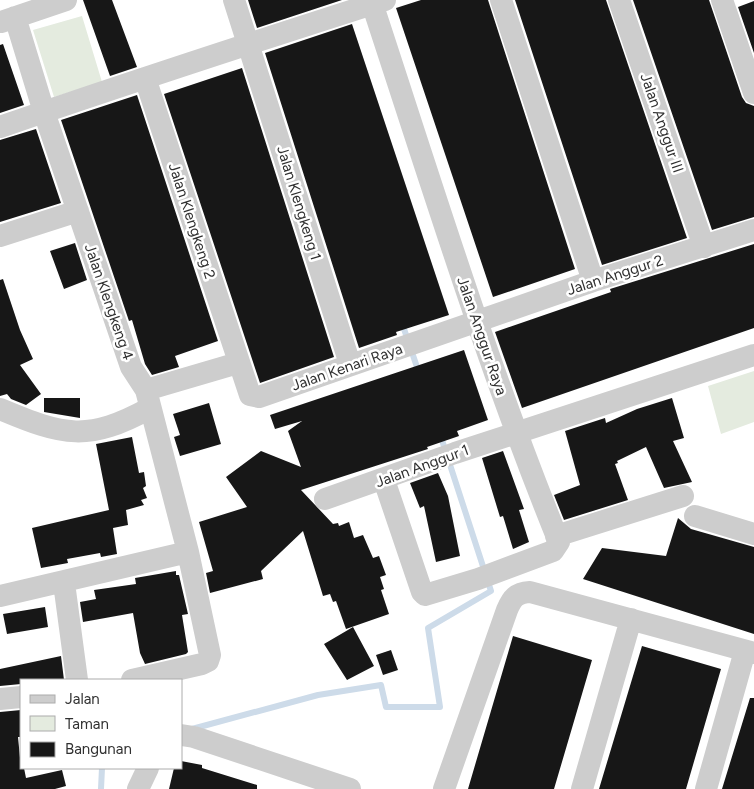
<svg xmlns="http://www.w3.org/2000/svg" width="754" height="789" viewBox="0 0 754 789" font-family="Figtree,sans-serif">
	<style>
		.green { fill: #e4ebdf }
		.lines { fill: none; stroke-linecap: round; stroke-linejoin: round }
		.stream { stroke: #cddbe9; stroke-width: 6 }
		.building { fill: #171717 }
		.street { stroke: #cdcdcd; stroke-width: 22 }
		.labels { text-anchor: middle; stroke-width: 5; stroke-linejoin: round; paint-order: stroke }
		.street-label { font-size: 15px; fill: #303030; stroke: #fff }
	</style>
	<rect width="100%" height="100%" fill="#fff"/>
	<path class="green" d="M82,16l20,66 -48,15 -21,-67z
		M754,371v51l-33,12 -13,-48z"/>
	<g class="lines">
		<path class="stream" d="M402,323l17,50
			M192,729l126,-34 63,-10 5,22h54l-12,-79 63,-37 -51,-157
			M101,789l1,-21"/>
	</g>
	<path class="building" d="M83,0h29l25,67 -27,9z
		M248,0h94l-85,28z
		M421,0h67l87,269 -82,28 -97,-289z
		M515,0h91l81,238 -85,27z
		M633,0h76l33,97 4,6 8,3v111l-42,13z
		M754,1v52l-16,-46z
		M352,24l97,291 -53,17 1,3 -38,13 -94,-295z
		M3,44l21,61 -24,8v-68z
		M242,68l92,289 -74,26 -96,-289z
		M137,95l81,246 -43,15 4,11 -27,8 -7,-11 -13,-44 -3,1 -68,-201z
		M36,129l25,74 -61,19v-82z
		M75,243l12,37 -23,9 -14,-38z
		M754,244v84l-232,80 -27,-76 116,-40 -1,-3z
		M3,279l17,51 13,29 -13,6 21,29 -15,11 -15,-6 -4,-5 -7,2v-116z
		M464,350l24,70 -31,11 2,5 -32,11 1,2 -127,41 32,34 5,-1 1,3 10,-4 5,16 9,-3 10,23 6,-2 7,19 -6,2 4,12 -3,1 8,24 -43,15 -10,-28 -3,1 -3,-8 -7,2 -20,-65 -42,40 2,8 -53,14 -4,-20 7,-2 -14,-49 48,-15 -21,-30 35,-26 40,16 -13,-36 14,-10 -27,8 -5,-14z
		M44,398h36v20l-36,-6z
		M672,398l12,40 -11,3 19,41 -28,6 -18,-41 -29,14 1,2 -3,1 13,36 -64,20 -10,-25 26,-10 -15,-54 40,-13 1,5 31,-14z
		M209,403l12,41 -41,12 -6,-19 6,-2 -7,-21z
		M132,437l7,36 5,-1 2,14 -3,2 4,10 -6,2 3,5 -18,5 2,15 -15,3 4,26 -16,3 -1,-4 -33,6 1,4 -27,5 -9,-40 77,-18 -13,-66z
		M503,451l21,58 -5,1 10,32 -16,7 -10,-33 -3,1 -18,-59z
		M438,473l10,23 12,60 -24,6 -12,-56 -4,2 -10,-25z
		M678,518l13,11 63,18v87l-171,-55 19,-31 64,8z
		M176,571v4h3l9,39 -6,1 6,37 -2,2 -41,10 -5,-11 -7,-40 -50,9 -3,-20 16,-3 -2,-9 42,-6 -1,-6z
		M45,607l3,20 -41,7 -4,-20z
		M353,627l21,39 -27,14 -23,-36z
		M513,636l79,24 -20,68 -18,61h-86z
		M642,646l79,23 -35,120h-87z
		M391,650l7,20 -15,5 -7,-20z
		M61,656l3,24h-43v4l-21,2v-17z
		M750,698h4v91h-32z
		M21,710v27h-3l3,31h3l2,10 36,-8 4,16 -11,3h-55v-77z
		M181,761l21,4v3l55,17v4h-88l5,-21h7z"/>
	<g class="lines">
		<path class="street" d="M234,0l116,364
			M371,0c60,182 116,365 188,542l-6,9 -75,28 -53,16 -3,-3 -38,-112
			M501,0l92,281
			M619,0l85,247
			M722,0l32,93
			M15,17l29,95 87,255 15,23 42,162 22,103 -2,6 -6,3 -70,16
			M1,22l65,-22
			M145,78l105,317 9,2 334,-116 161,-51
			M0,127c128,-44 257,-86 385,-127
			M0,236l78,-25
			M146,390l92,-27
			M0,409c64,27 88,33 150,-1
			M325,499l130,-46 299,-98
			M695,516l59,18
			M556,536l127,-40
			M64,583l13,97
			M0,596l188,-44
			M0,699l21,-2
			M181,735l13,2 156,52
			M138,789l10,-21
			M444,789l63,-179c5,-12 9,-17 23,-18l224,61
			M582,789l49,-170
			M706,789l39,-138"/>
	</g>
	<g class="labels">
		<g class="street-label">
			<text transform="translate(662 123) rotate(71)" y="5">Jalan Anggur III</text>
			<text transform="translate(299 203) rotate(73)" y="5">Jalan Klengkeng 1</text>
			<text transform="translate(192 221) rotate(72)" y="5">Jalan Klengkeng 2</text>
			<text transform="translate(615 275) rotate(-18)" y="5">Jalan Anggur 2</text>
			<text transform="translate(109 302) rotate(71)" y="5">Jalan Klengkeng 4</text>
			<text transform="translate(482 336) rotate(71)" y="5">Jalan Anggur Raya</text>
			<text transform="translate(347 367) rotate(-19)" y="5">Jalan Kenari Raya</text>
			<text transform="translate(422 466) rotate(-20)" y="5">Jalan Anggur 1</text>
		</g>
	</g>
	<rect x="20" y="679" width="162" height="90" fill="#ffffff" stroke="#acacac"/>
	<rect x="30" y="695" width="25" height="8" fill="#cdcdcd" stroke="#acacac"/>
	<text x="65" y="704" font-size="15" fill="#303030">Jalan</text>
	<rect x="30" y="716" width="25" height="15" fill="#e4ebdf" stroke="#acacac"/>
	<text x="65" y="729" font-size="15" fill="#303030">Taman</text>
	<rect x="30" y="742" width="25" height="15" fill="#171717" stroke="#acacac"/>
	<text x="65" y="754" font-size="15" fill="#303030">Bangunan</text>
</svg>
